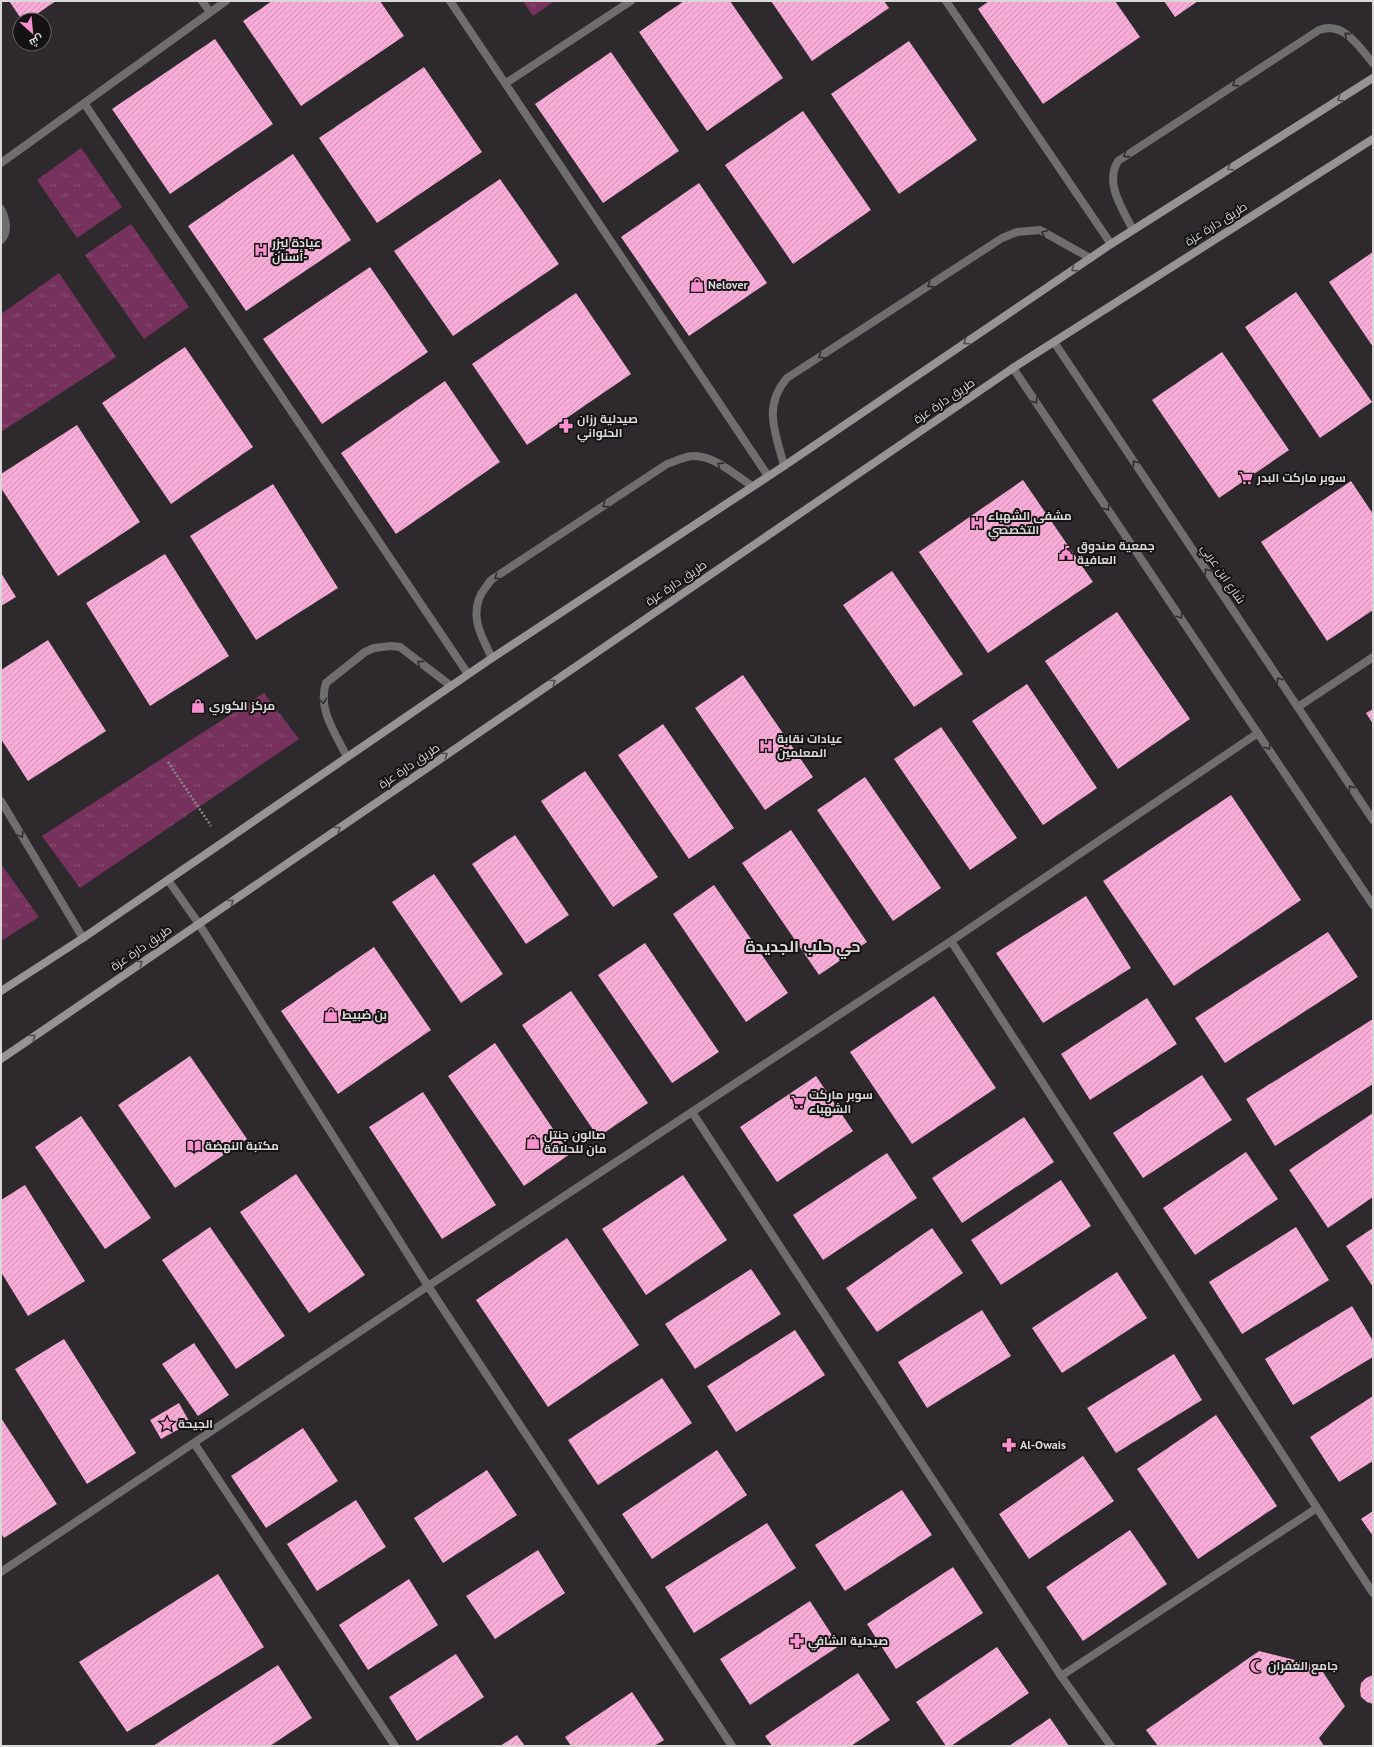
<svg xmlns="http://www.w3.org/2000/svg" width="1374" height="1747" viewBox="0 0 1374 1747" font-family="'PT Sans',Cairo,sans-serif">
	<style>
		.grass { fill: url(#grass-tufts) }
		.building { fill: url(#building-hatch) }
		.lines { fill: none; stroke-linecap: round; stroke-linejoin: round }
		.path { stroke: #8a8688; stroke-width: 2.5; stroke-dasharray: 2 2; stroke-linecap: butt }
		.service { stroke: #706d6f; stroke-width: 8 }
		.minor { stroke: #706d6f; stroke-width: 8 }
		.tertiary { stroke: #706d6f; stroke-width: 8 }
		.secondary { stroke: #979395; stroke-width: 8 }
		.oneway { stroke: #302d2f }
		.oneway2 { stroke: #504c4e }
		.labels { text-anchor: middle; stroke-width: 4; stroke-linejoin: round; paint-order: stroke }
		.street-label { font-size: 12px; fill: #dad7d8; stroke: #151213 }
		.poi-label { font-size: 12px; font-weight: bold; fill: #dad7d8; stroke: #151213; text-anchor: start }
		.district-label { font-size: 16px; font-weight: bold; fill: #dad7d8; stroke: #151213 }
	</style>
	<defs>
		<pattern id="grass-tufts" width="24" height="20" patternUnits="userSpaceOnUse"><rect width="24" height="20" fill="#76325c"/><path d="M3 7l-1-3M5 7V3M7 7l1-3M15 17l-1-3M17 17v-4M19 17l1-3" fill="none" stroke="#894f73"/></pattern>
		<pattern id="building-hatch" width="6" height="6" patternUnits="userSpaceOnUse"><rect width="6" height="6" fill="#f8acd7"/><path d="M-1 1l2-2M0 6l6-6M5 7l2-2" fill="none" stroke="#ca91b2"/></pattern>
	</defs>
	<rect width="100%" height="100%" fill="#2e292c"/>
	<path class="grass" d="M523,1h32l-22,15z
		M81,148l41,59 -45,31 -40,-58z
		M131,224l58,83 -45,32 -59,-84z
		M59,273l57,84 -115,75v-118z
		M264,693l35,46 -219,149 -38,-52z
		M1,864l38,53 -38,24z"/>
	<path class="building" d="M9,1h47l-28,19h-6z
		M272,1h108l24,35 -103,70 -58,-85z
		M684,1h46l53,77 -76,53 -68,-99z
		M771,1h113l5,7 -77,53z
		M989,1h126l25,36 -97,67 -65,-95z
		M1164,1h34l-23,16z
		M215,39l58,85 -103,70 -58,-85z
		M909,41l68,99 -78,54 -68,-100z
		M611,52l68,99 -76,52 -68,-99z
		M424,67l58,85 -105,71 -58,-85z
		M803,111l68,99 -78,54 -68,-99z
		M293,154l58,86 -105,71 -58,-85z
		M500,179l59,85 -106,72 -59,-85z
		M699,183l68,100 -78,53 -68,-99z
		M1373,252v95l-44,-65z
		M370,267l58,85 -106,72 -59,-85z
		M1296,292l76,110 -52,36 -75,-111z
		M576,293l55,81 -104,71 -55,-81z
		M185,347l68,100 -82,57 -69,-101z
		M1222,352l67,98 -70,48 -67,-98z
		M445,381l55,81 -104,72 -55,-81z
		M77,425l63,97 -82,54 -57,-88v-14z
		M1023,480l70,102 -105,71 -69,-101z
		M1351,481l22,33v96l-46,31 -66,-99z
		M273,484l65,104 -82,52 -66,-104z
		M165,554l64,102 -79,50 -64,-103z
		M892,571l71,103 -49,33 -71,-102z
		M1,573l15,24 -15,9z
		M1117,612l73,107 -72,50 -73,-108z
		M48,640l58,91 -78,50 -27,-42v-69z
		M743,675l70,102 -48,33 -70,-102z
		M1027,684l70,104 -54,37 -71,-104z
		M1373,709v15l-7,-11z
		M663,724l71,104 -45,31 -71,-104z
		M941,727l76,111 -47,32 -76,-111z
		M585,771l73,106 -45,30 -72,-106z
		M865,777l76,111 -48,33 -76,-111z
		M1231,795l70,105 -127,86 -71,-105z
		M791,830l76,112 -48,33 -77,-112z
		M515,835l54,80 -43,29 -54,-80z
		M434,874l69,100 -42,29 -69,-101z
		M714,885l74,108 -42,29 -73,-108z
		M1086,896l45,72 -88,55 -47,-70z
		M1328,932l30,45 -133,86 -30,-45z
		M645,943l74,109 -47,31 -74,-108z
		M374,947l57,83 -93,64 -57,-83z
		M571,991l77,112 -50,34 -76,-112z
		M934,996l62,92 -84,56 -62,-92z
		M1147,998l30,46 -87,56 -29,-46z
		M1373,1019v65l-98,62 -29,-47z
		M495,1043l75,111 -46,32 -76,-110z
		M190,1056l57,83 -72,49 -57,-83z
		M1202,1075l30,45 -89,58 -30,-45z
		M816,1076l37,55 -76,51 -37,-55z
		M423,1092l73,113 -54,34 -73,-112z
		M1373,1113v84l-45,31 -39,-58z
		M81,1116l70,102 -46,31 -70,-102z
		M1024,1117l30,45 -92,61 -30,-45z
		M1246,1152l32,47 -83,56 -32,-47z
		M887,1153l30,45 -94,62 -30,-45z
		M296,1174l69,101 -56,38 -69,-101z
		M683,1175l44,65 -81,55 -44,-66z
		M1061,1180l30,46 -90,59 -30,-45z
		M25,1185l60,96 -57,35 -27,-44v-72z
		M210,1227l75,109 -49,33 -74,-109z
		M1296,1227l33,53 -87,54 -33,-52z
		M932,1228l31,45 -86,59 -31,-44z
		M1373,1228v59l-27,-41z
		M567,1238l72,107 -91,62 -72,-107z
		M751,1269l30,45 -86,55 -30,-45z
		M1117,1272l30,46 -85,55 -30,-45z
		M1352,1306l21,35v16l-80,48 -28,-46z
		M982,1310l29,46 -84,52 -29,-46z
		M795,1330l30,45 -89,57 -29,-46z
		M64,1339l72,114 -49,31 -72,-115z
		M194,1343l35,52 -31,21 -36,-52z
		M1174,1354l28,46 -86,53 -29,-45z
		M662,1378l30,45 -94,62 -30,-45z
		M1373,1396v65l-34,21 -29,-45z
		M179,1403l11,20 -29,16 -11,-19z
		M1216,1415l61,91 -79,53 -61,-90z
		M1,1418l56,86 -53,34 -3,-5z
		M303,1428l35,53 -72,47 -35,-52z
		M717,1450l30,45 -95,64 -30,-45z
		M1083,1456l31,45 -85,58 -30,-45z
		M487,1470l30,45 -74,48 -29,-45z
		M902,1490l30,45 -87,56 -30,-46z
		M356,1500l30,47 -69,44 -30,-47z
		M1373,1511v25l-12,-17z
		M767,1523l29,45 -102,65 -29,-46z
		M1130,1530l37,54 -84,57 -37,-54z
		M538,1550l27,43 -70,46 -29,-43z
		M953,1567l30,46 -87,56 -29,-45z
		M218,1574l46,73 -137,85 -48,-70z
		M409,1579l29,46 -70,45 -29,-45z
		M810,1601l29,45 -89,59 -30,-46z
		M997,1647l32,46 -78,53h-5l-30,-44z
		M1259,1651l60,15 26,40 -26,32 5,8h-166l-12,-16z
		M456,1654l28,43 -67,44 -28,-44z
		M278,1665l34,53 -42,28h-117z
		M858,1673l32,47 -39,26h-79l-7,-10z
		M1373,1675v29l-6,-2 -6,-5 -1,-7 1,-7 5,-5z
		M632,1692l32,48 -10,6h-83l-6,-9z
		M1050,1718l19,28h-60z
		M517,1735l8,11h-25z"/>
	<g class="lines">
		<path class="path" d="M168,762l43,64"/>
		<path class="service" d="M1,209c5,10 8,23 0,31
			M1133,230c-10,-21 -29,-46 -15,-69l201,-131c25,-9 39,16 54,33
			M784,466c-8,-33 -22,-59 3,-88l215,-140 15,-6 23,-2 50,28
			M492,658c-9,-19 -21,-38 -13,-59 2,-7 8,-13 12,-19l176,-116c9,-3 18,-8 27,-8 21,0 41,19 58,30
			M347,757c-11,-23 -30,-48 -21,-74l39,-31 9,-4 17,-2 9,1 51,39"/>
		<path class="minor" d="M202,1l8,11
			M450,1l318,475
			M946,1l165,243
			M506,83l125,-82
			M84,103l384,571
			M1,163l225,-162
			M1298,707l75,-50
			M1,801l82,137
			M168,880l31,44 229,362 304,460
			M951,941l366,567 56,85
			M692,1112l369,564 50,70
			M194,1443l201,303
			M1,1572l427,-286 523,-345 307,-208
			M1061,1676l256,-168"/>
		<path class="tertiary" d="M1054,342l319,478
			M1013,368l360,537"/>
		<path class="secondary" d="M1,991l82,-53 409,-280 292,-192 327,-222 262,-166
			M1,1059l1012,-691 360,-229"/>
	</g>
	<defs><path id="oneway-chevron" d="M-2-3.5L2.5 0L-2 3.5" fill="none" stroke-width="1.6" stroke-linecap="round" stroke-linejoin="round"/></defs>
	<g class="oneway">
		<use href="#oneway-chevron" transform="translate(1347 35) rotate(-140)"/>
		<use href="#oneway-chevron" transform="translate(1235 84) rotate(147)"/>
		<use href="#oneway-chevron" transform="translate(1126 155) rotate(147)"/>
		<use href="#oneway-chevron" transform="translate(1044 233) rotate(-155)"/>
		<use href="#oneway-chevron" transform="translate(930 285) rotate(147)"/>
		<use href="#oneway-chevron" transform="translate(821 356) rotate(147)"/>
		<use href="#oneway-chevron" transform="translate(1035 401) rotate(56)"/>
		<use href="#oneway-chevron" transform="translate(1135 463) rotate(-124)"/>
		<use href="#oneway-chevron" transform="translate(720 465) rotate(-147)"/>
		<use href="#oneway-chevron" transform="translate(605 505) rotate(147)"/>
		<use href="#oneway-chevron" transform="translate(1107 508) rotate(56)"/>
		<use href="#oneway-chevron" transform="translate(1207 571) rotate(-124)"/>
		<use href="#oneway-chevron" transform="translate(497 577) rotate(146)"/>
		<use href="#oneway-chevron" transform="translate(1180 616) rotate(56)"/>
		<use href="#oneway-chevron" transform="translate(420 663) rotate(-143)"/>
		<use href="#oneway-chevron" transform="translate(1279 680) rotate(-124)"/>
		<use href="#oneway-chevron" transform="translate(323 701) rotate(85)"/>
		<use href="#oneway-chevron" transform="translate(1268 747) rotate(56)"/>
		<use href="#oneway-chevron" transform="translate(1351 788) rotate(-124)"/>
		<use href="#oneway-chevron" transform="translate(21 835) rotate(59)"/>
	</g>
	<g class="oneway2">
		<use href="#oneway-chevron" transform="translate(1340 99) rotate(148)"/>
		<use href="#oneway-chevron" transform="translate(1230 168) rotate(148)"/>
		<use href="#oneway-chevron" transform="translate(1074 269) rotate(146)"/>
		<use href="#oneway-chevron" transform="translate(966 342) rotate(146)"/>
		<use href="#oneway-chevron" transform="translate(553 682) rotate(-34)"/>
		<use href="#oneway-chevron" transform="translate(445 755) rotate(-34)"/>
		<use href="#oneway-chevron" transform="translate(338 829) rotate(-34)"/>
		<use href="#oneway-chevron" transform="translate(231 902) rotate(-34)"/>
		<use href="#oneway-chevron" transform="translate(140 963) rotate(-34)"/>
		<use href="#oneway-chevron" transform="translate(33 1037) rotate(-34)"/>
	</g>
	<defs>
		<symbol id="hospital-bare" viewBox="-9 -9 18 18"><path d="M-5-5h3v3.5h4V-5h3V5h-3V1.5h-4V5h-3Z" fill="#f790cd" stroke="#151213" stroke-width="2.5" paint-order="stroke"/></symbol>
		<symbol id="shop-bare" viewBox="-9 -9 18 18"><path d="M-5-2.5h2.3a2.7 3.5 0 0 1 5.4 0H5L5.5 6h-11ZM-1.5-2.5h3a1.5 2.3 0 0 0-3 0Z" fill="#f790cd" stroke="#151213" stroke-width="2.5" paint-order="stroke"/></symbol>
		<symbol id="pharmacy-bare" viewBox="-9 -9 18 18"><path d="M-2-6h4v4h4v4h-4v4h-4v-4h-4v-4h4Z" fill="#f790cd" stroke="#151213" stroke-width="2.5" paint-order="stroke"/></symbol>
		<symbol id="supermarket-bare" viewBox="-9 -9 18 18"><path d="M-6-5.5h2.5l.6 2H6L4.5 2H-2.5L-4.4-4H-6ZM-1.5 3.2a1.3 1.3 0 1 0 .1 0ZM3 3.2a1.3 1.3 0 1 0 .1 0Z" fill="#f790cd" stroke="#151213" stroke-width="2.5" paint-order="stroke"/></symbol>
		<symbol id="civic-bare" viewBox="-9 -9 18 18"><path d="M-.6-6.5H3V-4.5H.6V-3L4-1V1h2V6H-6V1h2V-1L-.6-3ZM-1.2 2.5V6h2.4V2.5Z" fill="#f790cd" stroke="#151213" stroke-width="2.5" paint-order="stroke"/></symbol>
		<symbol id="library-bare" viewBox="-9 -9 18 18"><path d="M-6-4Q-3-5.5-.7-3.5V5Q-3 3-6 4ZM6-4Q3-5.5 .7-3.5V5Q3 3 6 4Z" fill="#f790cd" stroke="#151213" stroke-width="2.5" paint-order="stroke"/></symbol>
		<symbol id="sight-bare" viewBox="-9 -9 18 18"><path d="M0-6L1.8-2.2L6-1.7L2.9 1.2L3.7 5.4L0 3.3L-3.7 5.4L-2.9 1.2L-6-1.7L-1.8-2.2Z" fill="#f790cd" stroke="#151213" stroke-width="2.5" paint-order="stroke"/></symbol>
		<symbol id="mosque-bare" viewBox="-9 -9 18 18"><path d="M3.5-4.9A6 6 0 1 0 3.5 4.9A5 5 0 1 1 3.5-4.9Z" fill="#f790cd" stroke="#151213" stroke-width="2.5" paint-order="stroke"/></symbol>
	</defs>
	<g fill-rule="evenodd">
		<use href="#hospital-bare" x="251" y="240" width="20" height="20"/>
		<use href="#shop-bare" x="687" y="275" width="20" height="20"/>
		<use href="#pharmacy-bare" x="556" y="416" width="20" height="20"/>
		<use href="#supermarket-bare" x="1236" y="468" width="20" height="20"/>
		<use href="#hospital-bare" x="967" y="513" width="20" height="20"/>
		<use href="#civic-bare" x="1056" y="543" width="20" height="20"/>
		<use href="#shop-bare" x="188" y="696" width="20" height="20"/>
		<use href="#hospital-bare" x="756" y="736" width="20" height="20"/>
		<use href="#shop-bare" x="321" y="1005" width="20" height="20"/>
		<use href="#supermarket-bare" x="788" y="1092" width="20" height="20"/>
		<use href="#shop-bare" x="523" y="1132" width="20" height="20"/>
		<use href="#library-bare" x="184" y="1136" width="20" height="20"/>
		<use href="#sight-bare" x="157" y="1414" width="20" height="20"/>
		<use href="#pharmacy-bare" x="999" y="1435" width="20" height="20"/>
		<use href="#pharmacy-bare" x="787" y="1631" width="20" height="20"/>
		<use href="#mosque-bare" x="1247" y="1656" width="20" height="20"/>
	</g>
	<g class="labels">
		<g class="street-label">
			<text transform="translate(1216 224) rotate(-32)" y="4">طريق دارة عزة</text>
			<text transform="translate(944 401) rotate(-34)" y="4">طريق دارة عزة</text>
			<text transform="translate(1223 574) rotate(56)" y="4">شارع ابن عربي</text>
			<text transform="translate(676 583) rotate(-34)" y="4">طريق دارة عزة</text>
			<text transform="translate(409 766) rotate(-34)" y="4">طريق دارة عزة</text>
			<text transform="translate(141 948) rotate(-34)" y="4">طريق دارة عزة</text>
		</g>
		<g class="poi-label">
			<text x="272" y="247">عيادة ليزر<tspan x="272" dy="14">أسنان-</tspan></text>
			<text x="708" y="289">Nelover</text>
			<text x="577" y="423">صيدلية رزان<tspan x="577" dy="14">الحلواني</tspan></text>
			<text x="1257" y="482">سوبر ماركت البدر</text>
			<text x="988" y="520">مشفى الشهباء<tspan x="988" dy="14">التخصصي</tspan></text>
			<text x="1077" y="550">جمعية صندوق<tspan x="1077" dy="14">العافية</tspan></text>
			<text x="209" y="710">مركز الكوري</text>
			<text x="777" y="743">عيادات نقابة<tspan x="777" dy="14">المعلمين</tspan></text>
			<text x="342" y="1019">بن ضبيط</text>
			<text x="809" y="1099">سوبر ماركت<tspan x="809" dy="14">الشهباء</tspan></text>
			<text x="544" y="1139">صالون جنتل<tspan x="544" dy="14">مان للحلاقة</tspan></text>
			<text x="205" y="1150">مكتبة النهضة</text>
			<text x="178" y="1428">الجيحة</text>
			<text x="1020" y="1449">Al-Owais</text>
			<text x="808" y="1645">صيدلية الشافي</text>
			<text x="1268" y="1670">جامع الغفران</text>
		</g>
		<g class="district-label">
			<text x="803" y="952">حي حلب الجديدة</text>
		</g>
	</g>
	<rect width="1374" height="1747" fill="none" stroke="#dad7d8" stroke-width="4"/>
	<g transform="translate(32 32) rotate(153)"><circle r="19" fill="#151213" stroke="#646162"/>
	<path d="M0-3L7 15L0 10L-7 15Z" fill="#f790cd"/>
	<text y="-6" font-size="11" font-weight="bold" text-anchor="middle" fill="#dad7d8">ش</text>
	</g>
</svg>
